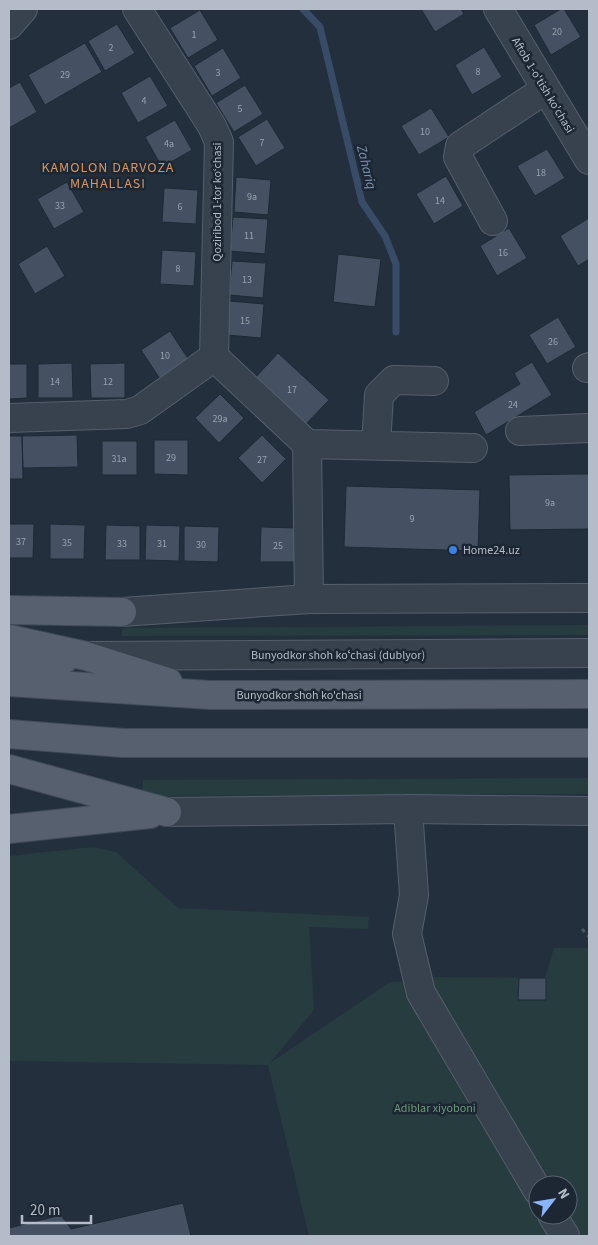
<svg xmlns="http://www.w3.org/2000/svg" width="598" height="1245" viewBox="0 0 598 1245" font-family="'Source Sans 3',sans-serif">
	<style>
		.green { fill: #263c3f; fill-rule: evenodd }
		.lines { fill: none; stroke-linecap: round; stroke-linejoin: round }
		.stream { stroke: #394c67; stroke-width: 7 }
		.building { fill: #455162; stroke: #1f2835 }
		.minor-casing { stroke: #565f6c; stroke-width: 30 }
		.major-casing { stroke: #414a57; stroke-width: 30 }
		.path { stroke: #44595c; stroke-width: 3; stroke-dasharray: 4 4; stroke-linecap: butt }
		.minor { stroke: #38414e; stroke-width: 28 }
		.major { stroke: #56606e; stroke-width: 28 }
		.shop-dot { fill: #3f7fe0; stroke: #1d2633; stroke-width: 2 }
		.labels { text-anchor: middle; stroke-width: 5; stroke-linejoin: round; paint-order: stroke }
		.number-label { font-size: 10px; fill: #98a1af }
		.street-label { font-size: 12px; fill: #b4bcc9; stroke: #1d2633 }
		.poi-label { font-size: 12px; fill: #b4bcc9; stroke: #1d2633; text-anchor: start }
		.park-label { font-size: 12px; fill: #6b9a76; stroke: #1d2633 }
		.neighbourhood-label { font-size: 14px; letter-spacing: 1px; fill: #d59563; stroke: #1d2633 }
		.water-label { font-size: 14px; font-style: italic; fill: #7c92b1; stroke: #1d2633 }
	</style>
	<rect width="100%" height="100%" fill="#242f3e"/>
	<path class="green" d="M589,625v10l-467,1v-8z
		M589,778v16l-446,2v-16z
		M92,847l24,5 62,56 191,9 -1,12 -59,-2 5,83 -44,53 120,-81 37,-1 3,-4 115,1 9,-30h35v288h-280l-41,-171 -259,-4v-205zM538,1185h30v30h-30z"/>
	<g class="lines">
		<path class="stream" d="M303,9l17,18 42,175 23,34 11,28v68"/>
	</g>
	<path class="building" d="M421,9h40l3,5 -29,18z
		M561,9h3l17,28 -30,18 -17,-30z
		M200,10l18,30 -30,18 -18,-30z
		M117,24l18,29 -30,18 -17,-30z
		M85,43l17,29 -57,33 -17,-30z
		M484,47l18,30 -30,18 -17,-30z
		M223,48l18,30 -29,18 -18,-30z
		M150,76l18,30 -30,17 -17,-30z
		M20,82l17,30 -28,16v-40z
		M245,85l18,29 -29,18 -18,-29z
		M431,108l18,29 -30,18 -18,-29z
		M267,119l18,29 -29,18 -18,-29z
		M175,120l17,30 -30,17 -17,-30z
		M547,149l18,29 -30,18 -18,-30z
		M446,176l17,30 -29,18 -18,-30z
		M236,177l35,3 -3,35 -34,-3z
		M67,182l17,30 -30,17 -17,-30z
		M164,188l34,2 -2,34 -34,-2z
		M233,217l35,2 -3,35 -35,-3z
		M589,218v41l-11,7 -18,-30z
		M509,228l18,30 -30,18 -17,-30z
		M47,246l18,30 -30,18 -17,-30z
		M162,250l34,2 -2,34 -34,-2z
		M338,254l43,5 -6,48 -42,-5z
		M232,261l34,2 -3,35 -34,-3z
		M229,301l35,3 -3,34 -34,-3z
		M558,317l18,30 -29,17 -18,-29z
		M170,331l19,29 -29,19 -19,-29z
		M278,353l51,47 -24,25 -50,-47z
		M532,362l20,33 -66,40 -12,-23 46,-28 -6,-11z
		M72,363l1,35h-35v-34z
		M125,363v35h-34l-1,-34z
		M9,364h18v34l-18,1z
		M220,394l24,24 -25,25 -24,-25z
		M77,435l1,32 -55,1 -1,-32z
		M262,435l24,24 -24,24 -24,-25z
		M9,436h13l1,43h-14z
		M154,440h34v35l-34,-1z
		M102,441h35v34h-35z
		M576,474h13v55l-79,1 -1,-55z
		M346,486l134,4 -2,61 -134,-4z
		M9,524h25l-1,34h-24z
		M50,524l35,1 -1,34h-34z
		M106,525l34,1v34h-35z
		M146,525l34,1 -1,35 -34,-1z
		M184,526l35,1 -1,35 -34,-1z
		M261,527l34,1v34h-35z
		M519,978h27v22h-28z
		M183,1203l8,33h-182v-8l52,-13 10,14z"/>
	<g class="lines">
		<defs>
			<path id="minor" d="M137,9l75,117 7,16 -5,215 93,87 2,155
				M498,9l91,151
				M9,25l14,-16
				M493,221l-35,-64 2,-11 86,-57
				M587,368l2,-1
				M9,418l118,-4 13,-4 74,-53
				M520,431l69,-3
				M307,444l166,4
				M376,445l3,-50 15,-15 40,1
				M122,612l187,-13 280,-1
				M93,656l496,-3
				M408,809l6,86 -7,39 14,59 117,198
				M167,812l241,-3 181,2
				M552,1215l13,21"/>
			<path id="major" d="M9,610l113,2
				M9,639l77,17 82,26
				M9,665l55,-6
				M9,682l201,13 379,-1
				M9,734l114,9h466
				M9,769l158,43
				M9,829l141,-15"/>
		</defs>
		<use href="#minor" class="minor-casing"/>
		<use href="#major" class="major-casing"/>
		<path class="path" d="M582,929l7,8"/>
		<use href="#minor" class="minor"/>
		<use href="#major" class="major"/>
	</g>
	<circle class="shop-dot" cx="453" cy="550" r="5"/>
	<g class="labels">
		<g class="number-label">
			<text x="557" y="35">20</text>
			<text x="194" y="38">1</text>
			<text x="111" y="51">2</text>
			<text x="478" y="75">8</text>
			<text x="218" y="76">3</text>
			<text x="65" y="78">29</text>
			<text x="144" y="104">4</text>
			<text x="240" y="112">5</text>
			<text x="425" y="135">10</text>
			<text x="262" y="146">7</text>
			<text x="169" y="147">4a</text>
			<text x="541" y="176">18</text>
			<text x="252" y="200">9a</text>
			<text x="440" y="204">14</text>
			<text x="60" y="209">33</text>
			<text x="180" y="210">6</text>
			<text x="249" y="239">11</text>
			<text x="503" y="256">16</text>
			<text x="178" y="272">8</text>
			<text x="247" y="283">13</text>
			<text x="245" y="324">15</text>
			<text x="553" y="345">26</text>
			<text x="165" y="359">10</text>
			<text x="55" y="385">14</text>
			<text x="108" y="385">12</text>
			<text x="292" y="393">17</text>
			<text x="513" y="408">24</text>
			<text x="220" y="422">29а</text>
			<text x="171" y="461">29</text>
			<text x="119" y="462">31а</text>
			<text x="262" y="463">27</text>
			<text x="550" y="506">9a</text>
			<text x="412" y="522">9</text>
			<text x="21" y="545">37</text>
			<text x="67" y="546">35</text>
			<text x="122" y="547">33</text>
			<text x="162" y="547">31</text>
			<text x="201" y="548">30</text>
			<text x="278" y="549">25</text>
		</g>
		<g class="street-label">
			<text transform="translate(543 85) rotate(59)" y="4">Aftob 1-o'tish ko'chasi</text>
			<text transform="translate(217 202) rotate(-90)" y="4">Qoziribod 1-tor ko‘chasi</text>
			<text x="338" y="659">Bunyodkor shoh koʻchasi (dublyor)</text>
			<text x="299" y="699">Bunyodkor shoh ko'chasi</text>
		</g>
		<g class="poi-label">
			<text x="463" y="554">Home24.uz</text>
		</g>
		<g class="park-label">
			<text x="435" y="1112">Adiblar xiyoboni</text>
		</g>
		<g class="neighbourhood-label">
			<text x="108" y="172">KAMOLON DARVOZA<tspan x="108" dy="16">MAHALLASI</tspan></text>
		</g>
		<g class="water-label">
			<text transform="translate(367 167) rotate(76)" y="5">Zahariq</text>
		</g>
	</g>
	<rect width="598" height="1245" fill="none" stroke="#b4bcc9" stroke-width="20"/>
	<g transform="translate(553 1200) rotate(59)"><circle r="24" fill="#1d2633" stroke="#59626f"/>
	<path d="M0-4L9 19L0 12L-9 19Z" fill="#8ab4f8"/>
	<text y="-8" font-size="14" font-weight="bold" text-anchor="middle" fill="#b4bcc9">N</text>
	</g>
	<path d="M22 1215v8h69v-8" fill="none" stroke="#b4bcc9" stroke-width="2.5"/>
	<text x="30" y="1215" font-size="15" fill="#b4bcc9" stroke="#1d2633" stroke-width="4" paint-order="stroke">20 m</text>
</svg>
